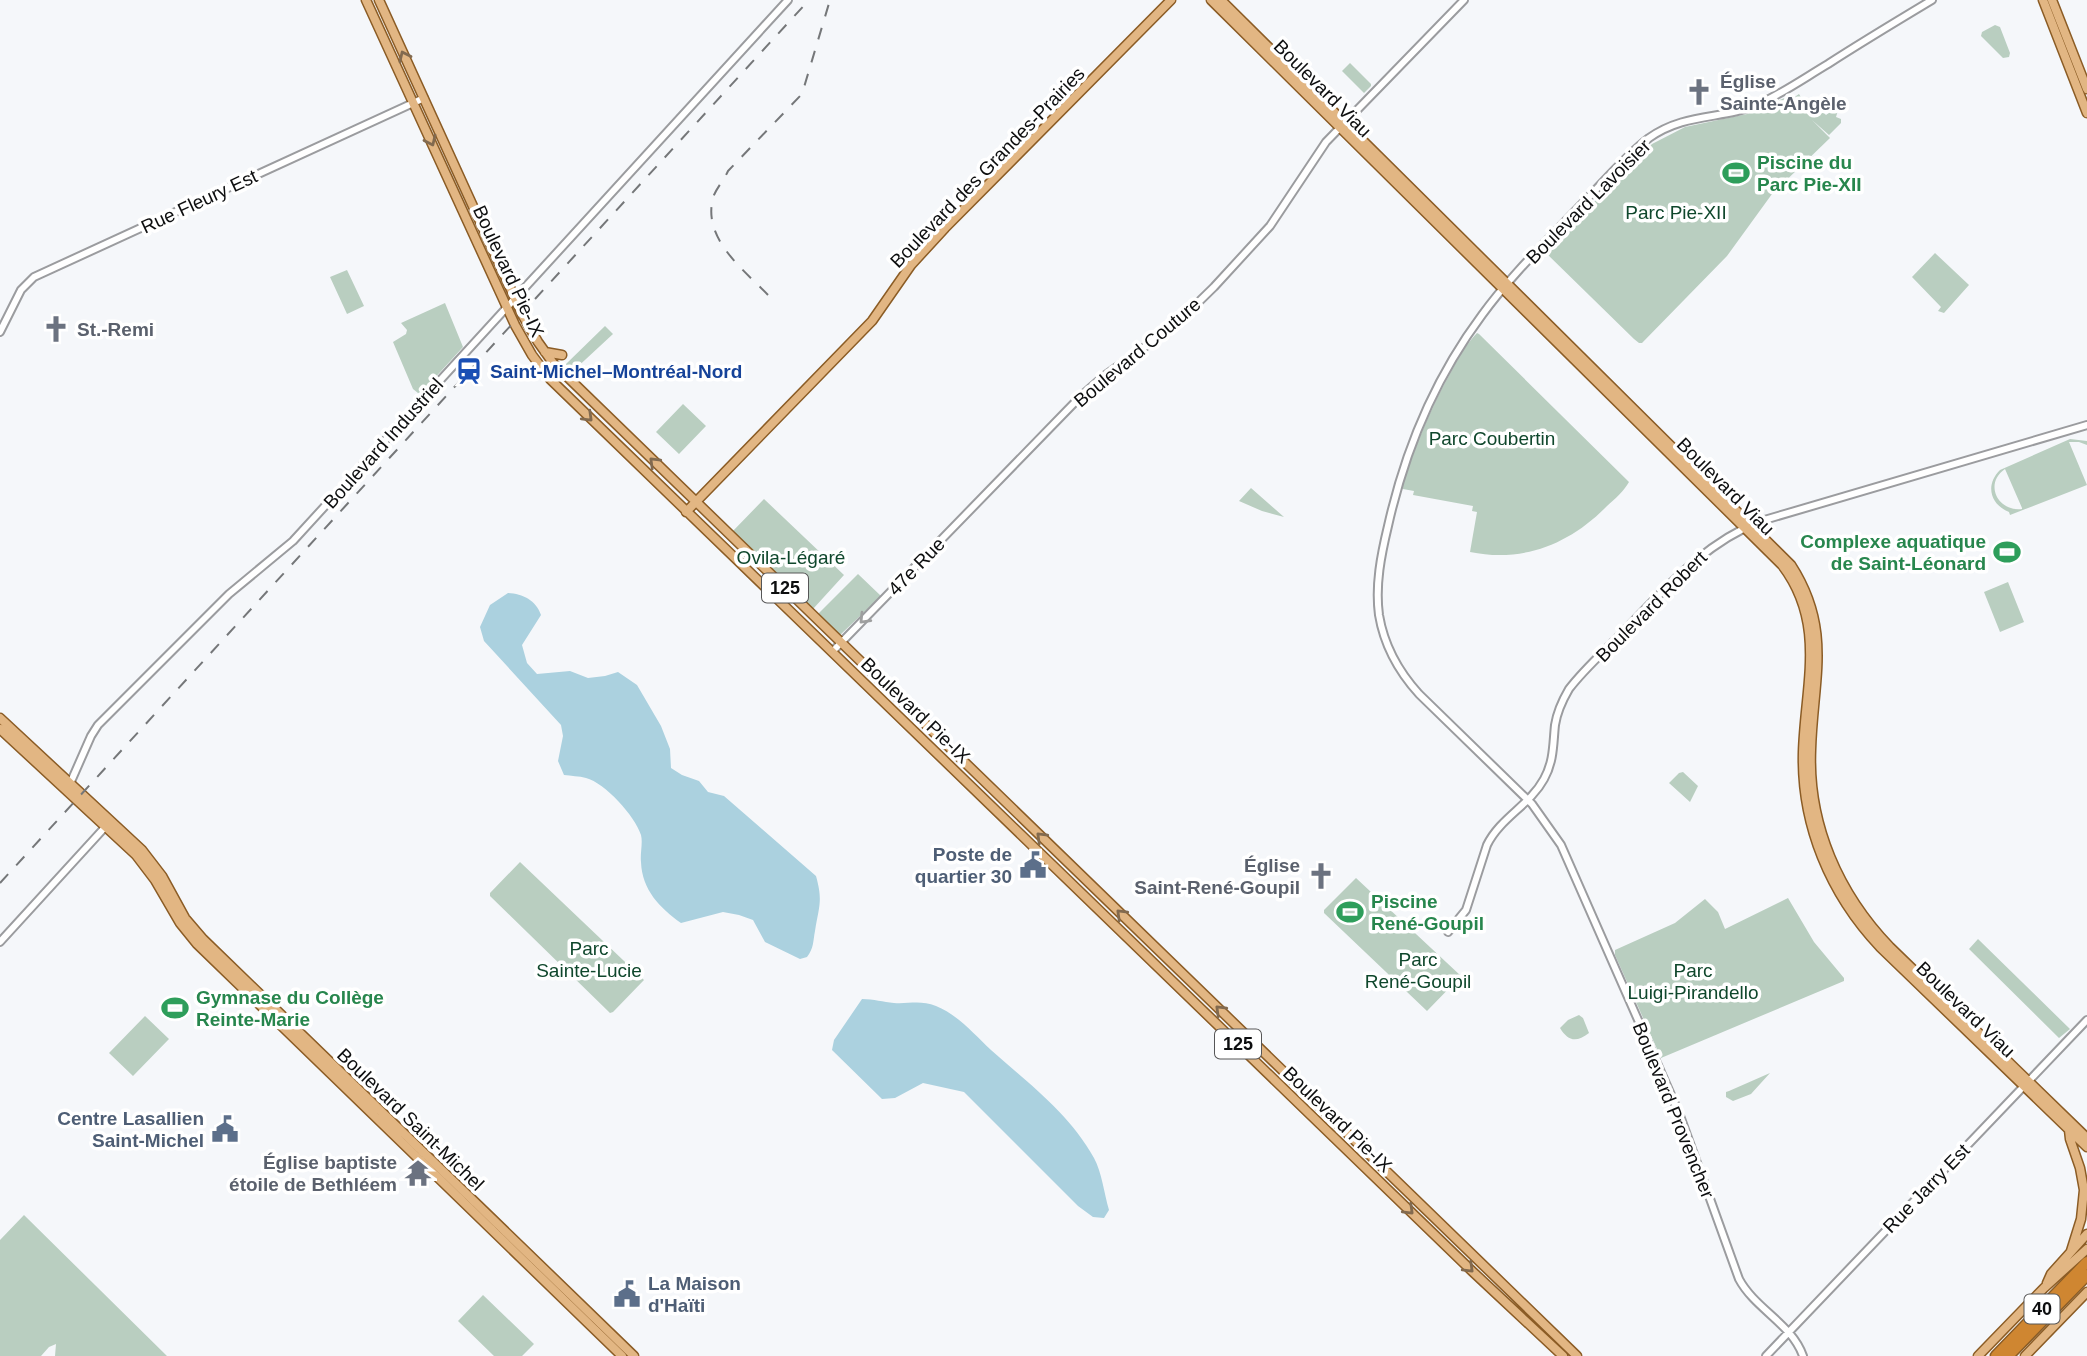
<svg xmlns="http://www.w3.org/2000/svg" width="2087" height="1356" viewBox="0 0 2087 1356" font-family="Helvetica,sans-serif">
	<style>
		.green { fill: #b9cec0; fill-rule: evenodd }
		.water { fill: #abd1df }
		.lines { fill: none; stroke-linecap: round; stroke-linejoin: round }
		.minor-casing { stroke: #9b9c9f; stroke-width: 10 }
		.major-casing { stroke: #8b5c25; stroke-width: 11 }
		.highway-casing { stroke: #8b5c25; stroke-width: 13 }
		.minor { stroke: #fff; stroke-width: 6 }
		.major { stroke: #e2b683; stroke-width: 8 }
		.highway { stroke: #cf8631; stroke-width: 10 }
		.rail { stroke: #757779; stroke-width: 2; stroke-dasharray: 12 12; stroke-linecap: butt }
		.oneway { stroke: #826a4f }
		.oneway2 { stroke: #9e9f9f }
		.labels { text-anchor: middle; stroke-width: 7; stroke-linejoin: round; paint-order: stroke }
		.shield { fill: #fff; stroke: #565657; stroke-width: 2 }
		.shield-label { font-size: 18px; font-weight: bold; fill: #0d0e0f }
		.worship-label { font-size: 19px; font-weight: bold; fill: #5b616d; stroke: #fff; text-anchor: start }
		.street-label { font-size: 19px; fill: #0d0e0f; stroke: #fff }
		.leisure-label { font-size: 19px; font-weight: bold; fill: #27864d; stroke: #fff; text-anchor: start }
		.park-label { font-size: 19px; fill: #0f472c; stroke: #fff }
		.transit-label { font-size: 19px; font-weight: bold; fill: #164399; stroke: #fff; text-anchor: start }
		.service-label { font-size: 19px; font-weight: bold; fill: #4e5e75; stroke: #fff; text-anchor: end }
	</style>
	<rect width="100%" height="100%" fill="#f5f7fa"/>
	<path class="green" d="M1995,25l5,2 10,26 -1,4 -6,1 -22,-22 1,-4z
		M1350,63l21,21v2l-7,7 -22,-22z
		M1799,94l6,10 2,-1 2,5 17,-10 4,2 -9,10 5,5 9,-7 4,-1 -3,10 5,2v4l-12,12 -17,-15 18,18 -58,56 -45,62 -85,87h-3l-5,-4 -88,-86 1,-4 105,-105 33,-17 62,-13 40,-17 3,3z
		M1935,253l34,32 -25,28 -6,-2 3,-4 -29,-30z
		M347,270l17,36 -17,8 -17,-37z
		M445,303l18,44 -41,45 -4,1 -5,-4 -20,-47 13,-8 1,-4 -6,-7z
		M605,326l8,8 -41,38 -5,-5 -1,-3z
		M1477,333l2,1 150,148c-5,9 -14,17 -22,24 -37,38 -84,57 -137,46l7,-40 -5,-1 1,-5 -60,-11 1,-4 -11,-2 -1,-2c13,-41 29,-80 50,-117 7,-13 15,-27 25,-37z
		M683,404l23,22 -27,28 -23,-22z
		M2070,439l17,2v4l-8,-3h-10l18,43 -77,30 -1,-3c-19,-8 -24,-27 -9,-42zM2005,469l17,39v1c-25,3 -38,-26 -17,-40z
		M1251,488l33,29 -22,-6 -23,-10z
		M764,499l80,76 -31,34 -81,-77z
		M858,574l23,22 -42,40 -21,-22z
		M2008,582l16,40 -24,10 -16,-40z
		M1683,772l15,14 -8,16 -21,-19 10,-10z
		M520,862l124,118 -31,32 -3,1 -120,-117v-3z
		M1356,878l105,98 -34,35 -103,-98v-3z
		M1788,898l26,44 30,36v3l-183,77 -46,-103v-5l60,-27 30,-24 13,13 7,17z
		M1978,939l92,90 -11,9 -90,-89z
		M1579,1015l4,3 6,15c-13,10 -21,8 -29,-5l8,-8z
		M145,1016l24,23 -36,37 -24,-23z
		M1770,1073l-19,21 -18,7 -7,-4v-5l3,-1z
		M24,1215l143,141h-112l1,-12 -7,3 -8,9h-41v-116z
		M483,1295l51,49 -12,12h-28l-36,-35z"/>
	<path class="water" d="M508,593c15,1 28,7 33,22l-19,30 5,18 10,11 33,-3 18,7 17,-2 13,-4 19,13 24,41 9,23 1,19 11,7 17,6 9,11 16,4 92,80c7,25 3,30 -1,55 -2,10 -1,17 -8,26l-7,2 -35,-17 -12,-22 -14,-5 -16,-3 -42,11c-21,-15 -39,-33 -40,-61 -1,-8 2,-19 0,-27 -6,-19 -36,-52 -55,-57 -7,-2 -15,-2 -22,-3l-6,-14 5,-25 -2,-11 -77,-84 -4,-14 10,-22z
		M862,999c12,0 21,3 32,4 15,1 27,-3 42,3 22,9 38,28 55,44 37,33 78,63 103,108 8,15 10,35 15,52l-5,8 -11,-1 -15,-11 -114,-114 -41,-9 -28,15 -13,1 -50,-49 2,-10z"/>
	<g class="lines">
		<defs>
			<path id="minor" d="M0,332l21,-42 13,-13 390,-179
				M833,651l247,-254 24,-21 70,-50 40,-39 56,-61 56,-84 138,-142
				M69,786l22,-50 7,-11 131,-131 64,-53 495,-541
				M1448,932l18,-22 21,-65c13,-27 43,-40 57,-66 10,-18 9,-35 11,-54 2,-13 7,-24 14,-36 16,-21 37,-39 55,-58 42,-43 80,-88 137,-110l326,-96
				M0,942l107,-117
				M1766,1356l321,-336
				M1803,1356c-11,-32 -48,-47 -64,-77l-60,-166 -118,-268 -29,-41 -113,-110c-20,-22 -35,-49 -40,-79 -4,-30 2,-60 9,-89 17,-76 47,-148 94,-211 29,-40 65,-74 99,-110 22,-22 43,-48 68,-67 37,-26 74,-18 110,-34 24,-11 47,-27 69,-40 34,-22 69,-43 104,-64"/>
			<path id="major" d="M366,0l149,325 17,30 18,24 923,893 90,84
				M379,0l144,316 15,26 15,21 1024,993
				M1211,0l571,565c45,59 23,120 21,187 -2,73 27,142 77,195l207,200
				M1221,0l570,565c42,65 22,114 20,185 -3,75 28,144 79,197l197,191
				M2043,0l44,113
				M2052,0l35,89
				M545,352l17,3
				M686,512l186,-191 39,-56 34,-37 226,-228
				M0,718l142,132 20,26 23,42 18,21 431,417
				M0,729l136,126 19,25 25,43 17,21 425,412
				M2069,1130l1,9 10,29 4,22 -3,29 -10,32
				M2047,1283l4,-9 36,-40
				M1978,1356l66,-68 43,-39
				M2025,1356l62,-64"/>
			<path id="highway" d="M1996,1356l91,-94
				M2008,1356l79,-81"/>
		</defs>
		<use href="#minor" class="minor-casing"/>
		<use href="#major" class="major-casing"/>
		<use href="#highway" class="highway-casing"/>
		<use href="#minor" class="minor"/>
		<use href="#major" class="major"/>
		<use href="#highway" class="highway"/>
		<path class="rail" d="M768,295c-25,-26 -68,-58 -54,-100 4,-9 10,-15 14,-24l74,-77 28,-94
			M0,883l809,-883"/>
	</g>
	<defs><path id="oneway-chevron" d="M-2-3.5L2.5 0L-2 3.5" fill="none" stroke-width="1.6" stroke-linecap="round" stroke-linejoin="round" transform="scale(1.75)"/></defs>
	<g class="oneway">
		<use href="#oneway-chevron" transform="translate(404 56) rotate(-115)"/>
		<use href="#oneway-chevron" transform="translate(431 141) rotate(65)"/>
		<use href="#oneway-chevron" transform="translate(588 417) rotate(44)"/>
		<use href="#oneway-chevron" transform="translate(654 462) rotate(-136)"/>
		<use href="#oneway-chevron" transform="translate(1041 837) rotate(-136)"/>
		<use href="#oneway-chevron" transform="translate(1121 914) rotate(-136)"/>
		<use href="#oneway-chevron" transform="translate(1220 1010) rotate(-136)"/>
		<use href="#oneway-chevron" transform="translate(1409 1210) rotate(44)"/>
		<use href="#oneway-chevron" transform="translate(1469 1268) rotate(44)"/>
	</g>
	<use class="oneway2" href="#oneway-chevron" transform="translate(864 619) rotate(134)"/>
	<defs>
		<symbol id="church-bare" viewBox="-9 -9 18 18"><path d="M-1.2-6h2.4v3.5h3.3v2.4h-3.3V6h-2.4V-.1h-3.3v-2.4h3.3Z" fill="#6b7280" stroke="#fff" stroke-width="2.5" paint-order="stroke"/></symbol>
		<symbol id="stadium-bare" viewBox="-9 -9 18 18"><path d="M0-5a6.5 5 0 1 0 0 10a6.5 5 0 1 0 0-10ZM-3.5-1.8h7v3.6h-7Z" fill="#2e9e5b" stroke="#fff" stroke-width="2.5" paint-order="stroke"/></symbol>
		<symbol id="station-bare" viewBox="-9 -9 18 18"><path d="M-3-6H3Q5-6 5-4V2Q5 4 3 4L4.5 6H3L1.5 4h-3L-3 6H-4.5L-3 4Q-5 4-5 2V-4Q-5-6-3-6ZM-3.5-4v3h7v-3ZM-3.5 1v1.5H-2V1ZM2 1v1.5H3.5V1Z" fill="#1a4fb4" stroke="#fff" stroke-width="2.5" paint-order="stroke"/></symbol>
		<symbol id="civic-bare" viewBox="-9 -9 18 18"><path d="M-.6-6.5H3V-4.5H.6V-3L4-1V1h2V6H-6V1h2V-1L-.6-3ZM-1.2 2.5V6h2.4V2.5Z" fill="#5c6f8a" stroke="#fff" stroke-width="2.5" paint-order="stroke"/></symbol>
		<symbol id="temple-bare" viewBox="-9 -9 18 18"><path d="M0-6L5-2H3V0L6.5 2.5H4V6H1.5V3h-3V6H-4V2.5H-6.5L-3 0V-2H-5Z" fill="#6b7280" stroke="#fff" stroke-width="2.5" paint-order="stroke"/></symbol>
	</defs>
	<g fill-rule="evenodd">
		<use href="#church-bare" x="1680" y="73" width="38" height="38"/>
		<use href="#stadium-bare" x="1717" y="154" width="38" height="38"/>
		<use href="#church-bare" x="37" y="310" width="38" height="38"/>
		<use href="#station-bare" x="450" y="352" width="38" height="38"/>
		<use href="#stadium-bare" x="1988" y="533" width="38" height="38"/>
		<use href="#civic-bare" x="1014" y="846" width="38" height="38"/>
		<use href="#church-bare" x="1302" y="857" width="38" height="38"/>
		<use href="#stadium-bare" x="1331" y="893" width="38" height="38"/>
		<use href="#stadium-bare" x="156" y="989" width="38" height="38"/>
		<use href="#civic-bare" x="206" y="1110" width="38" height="38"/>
		<use href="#temple-bare" x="399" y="1154" width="38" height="38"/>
		<use href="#civic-bare" x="608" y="1275" width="38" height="38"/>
	</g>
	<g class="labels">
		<g class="shield">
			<rect x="762" y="573.5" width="46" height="29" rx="5"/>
			<rect x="1215" y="1029.5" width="46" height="29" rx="5"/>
			<rect x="2024.5" y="1294.5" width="35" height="29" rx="5"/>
		</g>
		<g class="shield-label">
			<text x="785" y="594">125</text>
			<text x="1238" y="1050">125</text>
			<text x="2042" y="1315">40</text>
		</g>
		<g class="worship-label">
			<text x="1720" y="88">Église<tspan x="1720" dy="22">Sainte-Angèle</tspan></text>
			<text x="77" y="336">St.-Remi</text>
			<text x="1300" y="872" text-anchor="end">Église<tspan x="1300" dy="22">Saint-René-Goupil</tspan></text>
			<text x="397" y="1169" text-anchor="end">Église baptiste<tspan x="397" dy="22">étoile de Bethléem</tspan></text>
		</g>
		<g class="street-label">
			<text transform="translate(1323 88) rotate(45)" y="7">Boulevard Viau</text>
			<text transform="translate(987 167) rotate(-46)" y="7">Boulevard des Grandes-Prairies</text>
			<text transform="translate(199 201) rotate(-25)" y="7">Rue Fleury Est</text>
			<text transform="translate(1588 201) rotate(-45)" y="7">Boulevard Lavoisier</text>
			<text transform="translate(509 271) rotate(65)" y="7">Boulevard Pie-IX</text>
			<text transform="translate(1137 352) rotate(-40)" y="7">Boulevard Couture</text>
			<text transform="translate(383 443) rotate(-48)" y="7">Boulevard Industriel</text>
			<text transform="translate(1726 486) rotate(45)" y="7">Boulevard Viau</text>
			<text transform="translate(916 566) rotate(-46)" y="7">47e Rue</text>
			<text transform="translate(1651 606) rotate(-45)" y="7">Boulevard Robert</text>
			<text transform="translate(916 710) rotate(44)" y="7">Boulevard Pie-IX</text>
			<text transform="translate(1966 1009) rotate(44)" y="7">Boulevard Viau</text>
			<text transform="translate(1674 1110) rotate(68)" y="7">Boulevard Provencher</text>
			<text transform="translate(411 1119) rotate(44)" y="7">Boulevard Saint-Michel</text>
			<text transform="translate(1338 1119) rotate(44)" y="7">Boulevard Pie-IX</text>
			<text transform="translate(1926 1188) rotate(-46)" y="7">Rue Jarry Est</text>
		</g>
		<g class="leisure-label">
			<text x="1757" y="169">Piscine du<tspan x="1757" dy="22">Parc Pie-XII</tspan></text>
			<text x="1986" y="548" text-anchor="end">Complexe aquatique<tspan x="1986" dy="22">de Saint-Léonard</tspan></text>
			<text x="1371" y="908">Piscine<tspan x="1371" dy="22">René-Goupil</tspan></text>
			<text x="196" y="1004">Gymnase du Collège<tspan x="196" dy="22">Reinte-Marie</tspan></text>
		</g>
		<g class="park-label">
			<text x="1676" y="219">Parc Pie-XII</text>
			<text x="1492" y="445">Parc Coubertin</text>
			<text x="791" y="564">Ovila-Légaré</text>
			<text x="589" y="955">Parc<tspan x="589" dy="22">Sainte-Lucie</tspan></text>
			<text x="1418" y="966">Parc<tspan x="1418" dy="22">René-Goupil</tspan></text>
			<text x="1693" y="977">Parc<tspan x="1693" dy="22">Luigi-Pirandello</tspan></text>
		</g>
		<g class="transit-label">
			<text x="490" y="378">Saint-Michel–Montréal-Nord</text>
		</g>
		<g class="service-label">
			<text x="1012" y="861">Poste de<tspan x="1012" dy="22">quartier 30</tspan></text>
			<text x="204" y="1125">Centre Lasallien<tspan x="204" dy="22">Saint-Michel</tspan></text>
			<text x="648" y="1290" text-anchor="start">La Maison<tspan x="648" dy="22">d'Haïti</tspan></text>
		</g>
	</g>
</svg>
